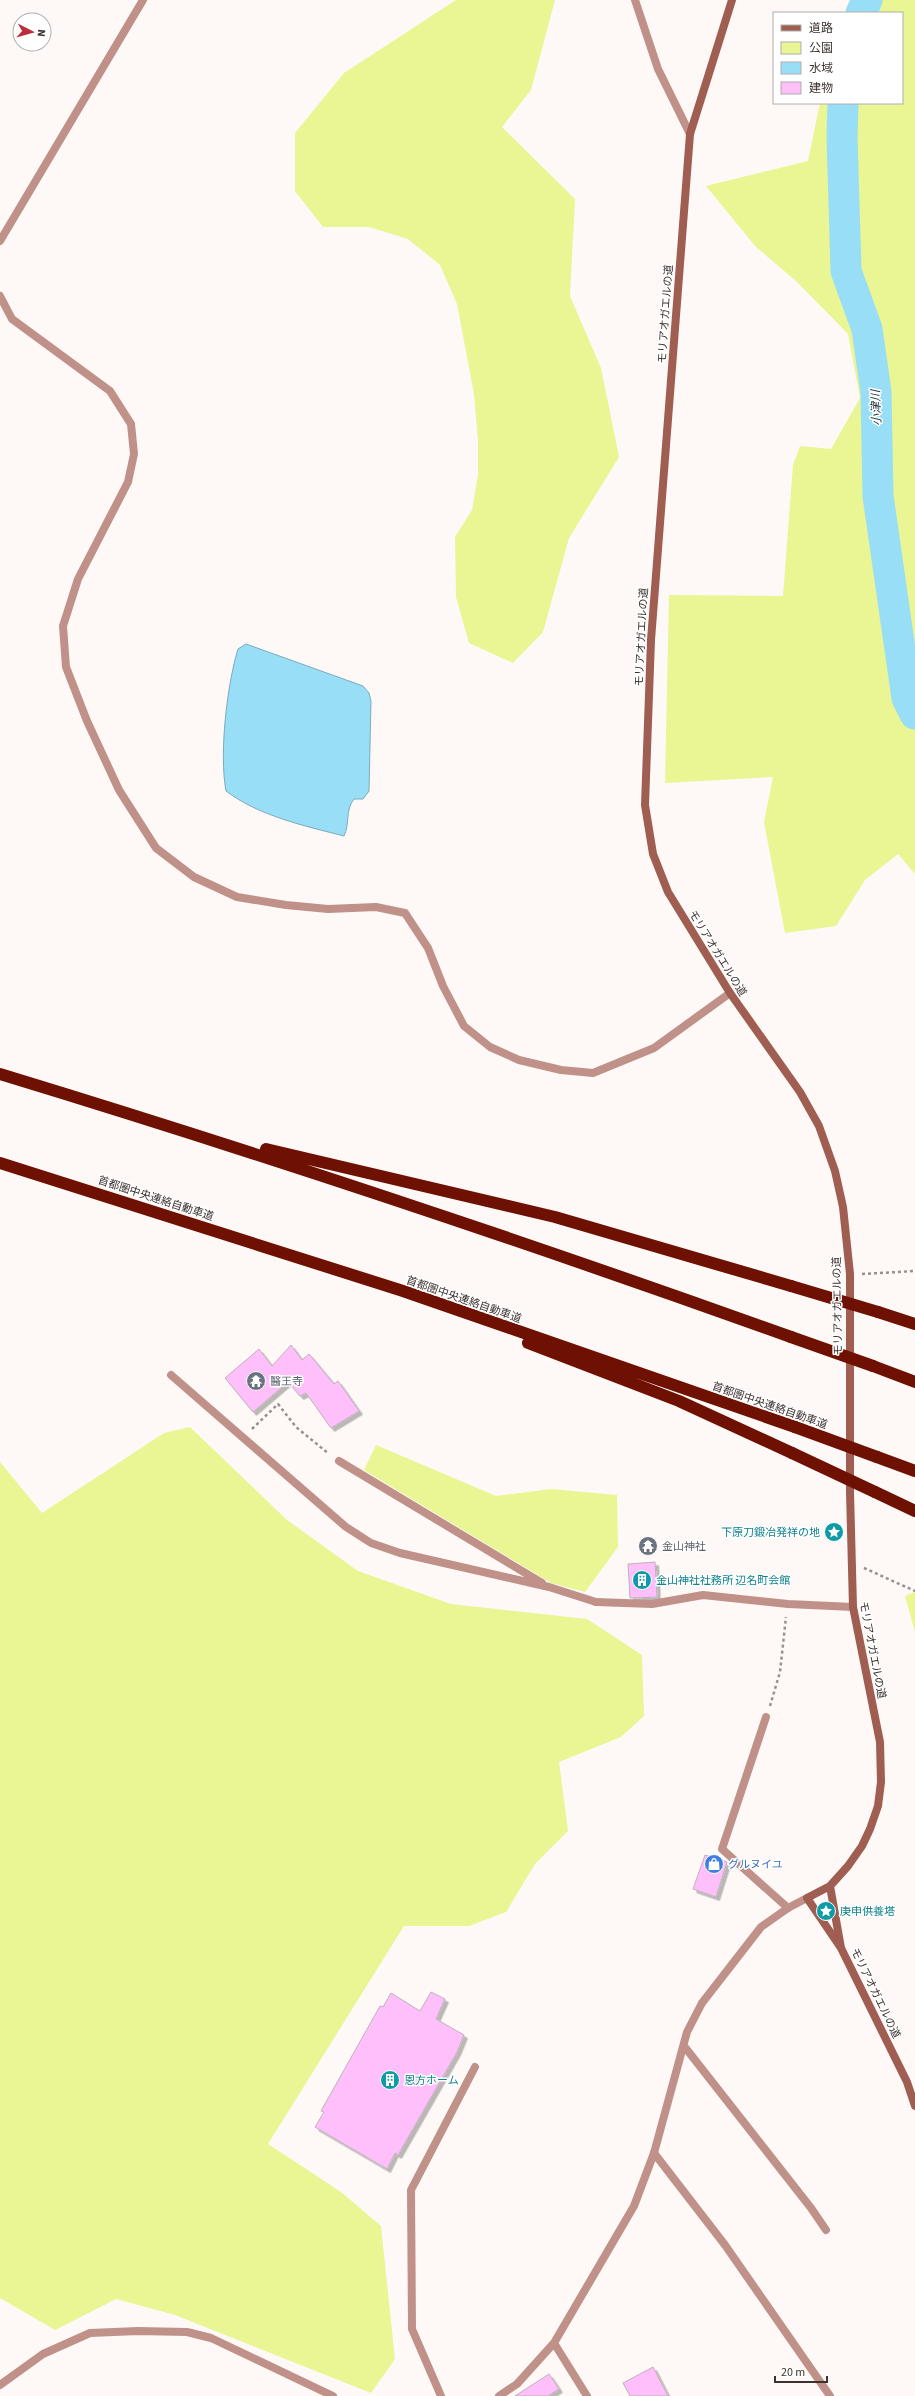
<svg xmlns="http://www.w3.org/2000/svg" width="915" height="2396" viewBox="0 0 915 2396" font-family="'Source Sans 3','Noto Sans JP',sans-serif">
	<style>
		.green { fill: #eaf594 }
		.water { fill: #98def7; stroke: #7cabbb }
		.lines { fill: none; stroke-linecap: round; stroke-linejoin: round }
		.river { stroke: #98def7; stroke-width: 31 }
		.building { fill: #febffa; stroke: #c0afbe; filter: url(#shadow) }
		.path { stroke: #97908d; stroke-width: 2.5; stroke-dasharray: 3 3; stroke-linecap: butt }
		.lane { stroke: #c09188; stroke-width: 8 }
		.street { stroke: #c09188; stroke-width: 8 }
		.secondary { stroke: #9f5e51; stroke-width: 8 }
		.highway { stroke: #6e1002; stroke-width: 12 }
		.highway-bridge { stroke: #6e1002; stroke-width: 12 }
		.labels { text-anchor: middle; stroke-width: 3; stroke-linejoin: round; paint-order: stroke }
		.street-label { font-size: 11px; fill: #3c3330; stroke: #fff }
		.worship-label { font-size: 11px; fill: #5b616d; stroke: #fff; text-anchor: start }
		.culture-label { font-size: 11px; fill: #0d838f; stroke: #fff; text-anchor: start }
		.shop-label { font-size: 11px; fill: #366cbe; stroke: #fff; text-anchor: start }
		.water-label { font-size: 12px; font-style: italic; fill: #20373f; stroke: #fff }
	</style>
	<defs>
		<filter id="shadow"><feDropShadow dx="3.5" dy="3.5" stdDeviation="0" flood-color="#0004"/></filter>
	</defs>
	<rect width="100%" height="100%" fill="#fef9f7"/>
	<path class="green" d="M456,0h99l-24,90 -29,37 73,72 -5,97 31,72 18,89 -50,81 -26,94 -30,31 -44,-20 -13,-46 -1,-60 17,-27 6,-35v-35l-4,-46 -17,-90 -17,-39 -32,-26 -39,-12h-46l-28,-36v-58l49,-60z
		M873,0h42v874l-17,-20 -33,26 -29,46 -51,7 -21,-111 9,-45 -108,6 4,-188 114,1 10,-131 7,-19 31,3 29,-51 -12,-64 -52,-53 -40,-34 -50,-61 102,-25 12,-58h82v-90h-44z
		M190,1427l97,93 71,51 93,33 136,15 55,36 2,61 -23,21 -62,25 9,69 -33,33 -29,48 -37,14h-65l-136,218 73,48 40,34 14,133 -24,34 -196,-78 -59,-16 -61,31 -55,-32v-836l42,51 122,-80z
		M376,1445l120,51 55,-7 66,6 1,52 -33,45 -34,-9 -187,-113z
		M915,1592v40l-10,-36z"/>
	<path class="water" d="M246,644l117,42 6,7 2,8 -2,90 -6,8h-9c-9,11 -4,25 -10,37 -39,-10 -85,-20 -118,-45 -7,-37 1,-106 12,-142z"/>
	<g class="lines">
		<path class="river" d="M861,13l6,-13
			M843,103l-1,33 4,135 21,58 9,63 2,104 29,202 8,16"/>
	</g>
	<path class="building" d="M291,1345l11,15 7,-6 25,30 4,-3 21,30 -28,17 -25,-35 -6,3 -12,-14 -35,30 -28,-34 34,-29 13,17z
		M655,1562l2,35 -27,1 -2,-34z
		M705,1855l22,7 -11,35 -23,-8z
		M431,1992l14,7 -9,20 28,16 -7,17 -59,103 -3,-2 -8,16 -72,-42 9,-15 -3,-1 59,-105 3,1 8,-14 29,18z
		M653,2367l15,29h-38l-7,-13z
		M549,2374l10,15 -11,7h-33z"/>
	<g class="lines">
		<path class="path" d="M862,1274l53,-3
			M252,1429l26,-25 18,23 33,27
			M864,1568l51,23
			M770,1706l10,-34 6,-55"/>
		<path class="lane" d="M635,0l23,69 32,65
			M0,241l143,-241
			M0,296l12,23 98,72 21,33 3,30 -6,28 -50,97 -15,47 3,41 21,54 32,69 37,58 38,29 43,20 49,8 42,4 48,-2 29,6 23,35 15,38 21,40 26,21 29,13 42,10 32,3 61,-25 76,-55
			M171,1375l175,152 25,16 29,10 149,34 47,15
			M339,1461l203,122
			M766,1717l-44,132 66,59
			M684,2046l127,162 15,22
			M654,2153l71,92 105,151
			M441,2396l-29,-67 -1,-139 64,-123"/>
		<path class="street" d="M596,1602l56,2 51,-9 85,9 65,3
			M554,2343l33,53
			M0,2385l43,-31 47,-21 48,-2 49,1 24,6 122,58
			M499,2396l18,-12 37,-41 80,-137 20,-53 33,-121 15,-29 59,-76 27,-19 19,-10"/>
		<path class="secondary" d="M732,0l-42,134 -39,506 -6,165 8,49 15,38 62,101 70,99 19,34 16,45 8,36 7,67v218l3,115 27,135 1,40 -3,24 -8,23 -8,17 -14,20 -18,20 -23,12 34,50
			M830,1886l11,62 66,134 8,24"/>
		<path class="highway" d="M0,1074c266,81 529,169 791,263
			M266,1149l289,68 236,69
			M0,1163l403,128 392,136
			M878,1312l37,12
			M528,1343l151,58 113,52
			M873,1366l42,16
			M877,1457l38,14
			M875,1492l40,19"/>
		<path class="highway-bridge" d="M791,1286l87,26
			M791,1337l82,29
			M795,1427l82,30
			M792,1453l83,39"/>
	</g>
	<defs>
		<symbol id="temple-disc" viewBox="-11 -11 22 22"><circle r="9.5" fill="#6b7280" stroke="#fff"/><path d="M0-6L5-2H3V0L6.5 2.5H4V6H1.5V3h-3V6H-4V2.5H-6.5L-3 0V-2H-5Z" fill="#fff"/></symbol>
		<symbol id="sight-disc" viewBox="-11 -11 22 22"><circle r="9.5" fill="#0f9aa8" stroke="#fff"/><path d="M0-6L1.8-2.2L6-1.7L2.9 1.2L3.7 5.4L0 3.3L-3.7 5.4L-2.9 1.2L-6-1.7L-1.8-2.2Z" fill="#fff"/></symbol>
		<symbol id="building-disc" viewBox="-11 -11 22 22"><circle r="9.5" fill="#0f9aa8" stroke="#fff"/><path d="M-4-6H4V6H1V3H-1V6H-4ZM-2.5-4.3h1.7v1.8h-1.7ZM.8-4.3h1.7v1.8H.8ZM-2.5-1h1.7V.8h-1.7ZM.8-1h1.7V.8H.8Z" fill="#fff"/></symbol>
		<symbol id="shop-disc" viewBox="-11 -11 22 22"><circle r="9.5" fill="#3f7fe0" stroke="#fff"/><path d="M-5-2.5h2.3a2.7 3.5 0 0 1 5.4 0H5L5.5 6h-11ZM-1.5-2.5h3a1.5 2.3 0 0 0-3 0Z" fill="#fff"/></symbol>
	</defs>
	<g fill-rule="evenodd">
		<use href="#temple-disc" x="245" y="1370" width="22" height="22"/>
		<use href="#sight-disc" x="823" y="1521" width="22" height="22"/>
		<use href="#temple-disc" x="637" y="1535" width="22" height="22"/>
		<use href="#building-disc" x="631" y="1569" width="22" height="22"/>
		<use href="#shop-disc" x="703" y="1853" width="22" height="22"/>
		<use href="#sight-disc" x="815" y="1900" width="22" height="22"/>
		<use href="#building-disc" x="379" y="2069" width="22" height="22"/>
	</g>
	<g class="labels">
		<g class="street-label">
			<text transform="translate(665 314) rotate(-86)" y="4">モリアオガエルの道</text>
			<text transform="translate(641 637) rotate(-87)" y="4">モリアオガエルの道</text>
			<text transform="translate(718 953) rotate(58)" y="4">モリアオガエルの道</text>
			<text transform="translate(156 1198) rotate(18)" y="4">首都圏中央連絡自動車道</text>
			<text transform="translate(464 1299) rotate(19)" y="4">首都圏中央連絡自動車道</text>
			<text transform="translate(837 1306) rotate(-91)" y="4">モリアオガエルの道</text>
			<text transform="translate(770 1405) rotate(19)" y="4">首都圏中央連絡自動車道</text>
			<text transform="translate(873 1650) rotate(79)" y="4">モリアオガエルの道</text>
			<text transform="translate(876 1993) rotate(64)" y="4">モリアオガエルの道</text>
		</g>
		<g class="worship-label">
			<text x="270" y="1385">醫王寺</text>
			<text x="662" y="1550">金山神社</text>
		</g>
		<g class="culture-label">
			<text x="820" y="1536" text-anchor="end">下原刀鍛冶発祥の地</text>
			<text x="656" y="1584">金山神社社務所 辺名町会館</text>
			<text x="840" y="1915">庚申供養塔</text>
			<text x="404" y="2084">恩方ホーム</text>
		</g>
		<g class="shop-label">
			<text x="728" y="1868">グルヌイユ</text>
		</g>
		<g class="water-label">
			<text transform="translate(876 408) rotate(-92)" y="4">小津川</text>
		</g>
	</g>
	<rect x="773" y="12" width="130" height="92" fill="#ffffff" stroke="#b1adac"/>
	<rect x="781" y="25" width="20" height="6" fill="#9f5e51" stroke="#b1adac"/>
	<text x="809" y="32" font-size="12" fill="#3c3330">道路</text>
	<rect x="781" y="42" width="20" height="12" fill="#eaf594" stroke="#b1adac"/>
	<text x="809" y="52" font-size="12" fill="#3c3330">公園</text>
	<rect x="781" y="62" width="20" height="12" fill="#98def7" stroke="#b1adac"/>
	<text x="809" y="72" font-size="12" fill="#3c3330">水域</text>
	<rect x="781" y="82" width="20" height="12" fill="#febffa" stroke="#b1adac"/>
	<text x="809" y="92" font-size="12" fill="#3c3330">建物</text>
	<g transform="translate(32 32) rotate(96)"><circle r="19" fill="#ffffff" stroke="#b1adac"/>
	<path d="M0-3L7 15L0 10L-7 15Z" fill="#bd2d3b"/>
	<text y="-6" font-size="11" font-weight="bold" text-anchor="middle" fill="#3c3330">N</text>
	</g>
	<path d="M775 2376v6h52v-6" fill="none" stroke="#3c3330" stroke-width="2"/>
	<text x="781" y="2376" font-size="12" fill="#3c3330" stroke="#ffffff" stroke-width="3" paint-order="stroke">20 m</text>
</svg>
